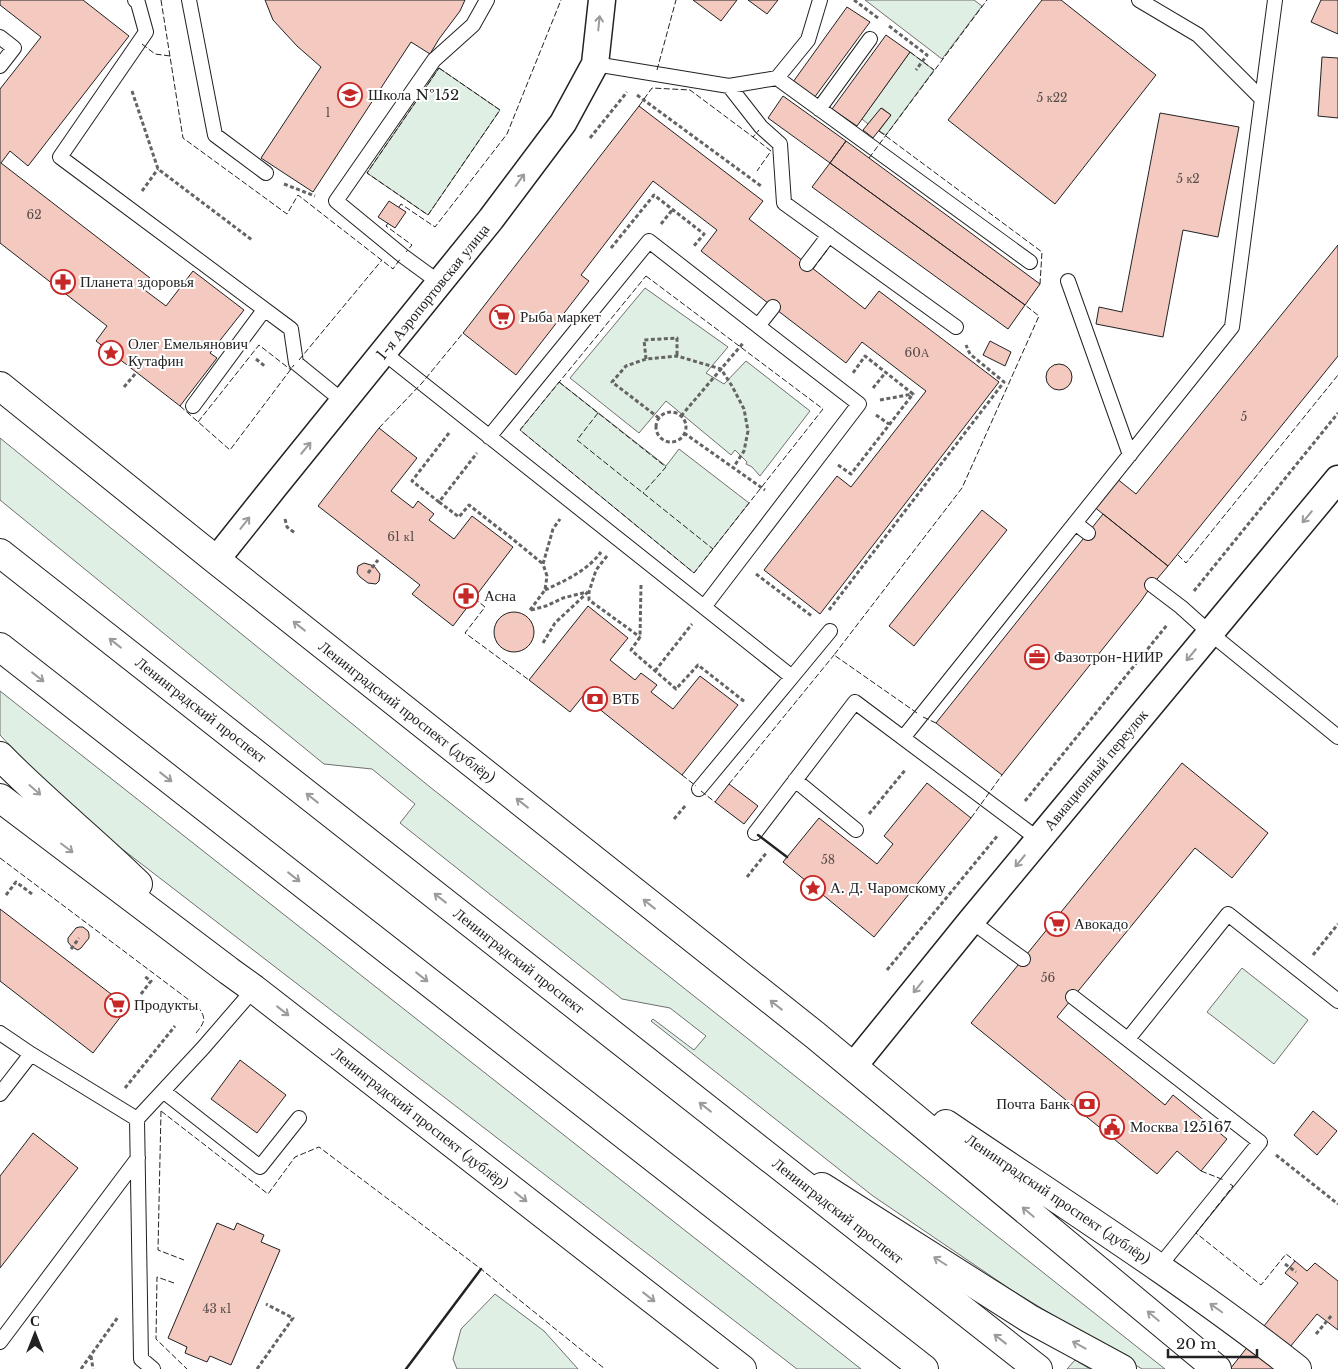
<svg xmlns="http://www.w3.org/2000/svg" width="1338" height="1369" viewBox="0 0 1338 1369" font-family="'Libre Baskerville',serif">
	<style>
		.green { fill: #e0efe3; stroke: #6f6f6f }
		.building { fill: #f3c9c0; stroke: #222 }
		.lines { fill: none; stroke-linecap: round; stroke-linejoin: round }
		.lane-casing { stroke: #222; stroke-width: 16 }
		.street-casing { stroke: #222; stroke-width: 29 }
		.secondary-casing { stroke: #222; stroke-width: 30 }
		.primary-casing { stroke: #222; stroke-width: 30 }
		.path { stroke: #646464; stroke-width: 3; stroke-dasharray: 4 2.5; stroke-linecap: butt }
		.lane { stroke: #fff; stroke-width: 14 }
		.street { stroke: #fff; stroke-width: 26 }
		.secondary { stroke: #fff; stroke-width: 28 }
		.primary { stroke: #fff; stroke-width: 28 }
		.fence { stroke: #222; stroke-width: 1; stroke-dasharray: 6 2.5; stroke-linecap: butt }
		.wall { stroke: #222; stroke-width: 2.5 }
		.oneway { stroke: #9c9c9c }
		.labels { text-anchor: middle; stroke-width: 4; stroke-linejoin: round; paint-order: stroke }
		.number-label { font-size: 12px; fill: #564c4a }
		.poi-label { font-size: 15px; fill: #222; stroke: #fff; text-anchor: start }
		.street-label { font-size: 15px; fill: #222; stroke: #fff }
	</style>
	<rect width="100%" height="100%" fill="#fff"/>
	<path class="green" d="M865,0h109l8,6 -40,53z
		M910,52l24,18 -48,65 -7,-4 12,-16 -9,-7 -14,16 -6,-5z
		M439,68l61,42 -72,105 -61,-42z
		M645,288l83,59 -22,26 18,11 22,-23 64,50 -50,65 -8,-9 -6,-3 1,-2 -12,-12 -4,5 -65,-54 -27,32 -69,-55z
		M559,382l107,84 13,-17 70,54 -55,70 -174,-143z
		M0,438l430,349 735,582h-23l-129,-78 -140,-95 -222,-175 2,-2 41,31 12,-14 -36,-28 -48,-9 -222,-176 15,-19 -43,-35 -48,-5 -324,-264z
		M0,691l861,678h-64l-684,-527 -81,-73 -32,-34z
		M1242,968l66,52 -34,44 -67,-52z
		M495,1294l49,37 34,38h-121l-4,-10 8,-30z
		M1075,1360l15,9h-23z"/>
	<path class="building" d="M0,0h83l46,36 -101,130 -18,-15 -9,12 149,115 -8,10 24,18 27,-35 51,39 -34,43 7,5 -37,48 -84,-65 11,-15 -107,-83v-154l41,-52 -41,-32z
		M265,0h200l-5,11 -21,28 -9,15 -19,-12 -98,150 -52,-34 60,-91 -24,-21 -24,-26z
		M693,0h44l-16,21z
		M748,0h30l-11,14z
		M1042,0h19l95,75 -101,129 -107,-84z
		M1321,0h17v34l-27,-12z
		M847,7l23,15 -56,76 -21,-16z
		M886,35l24,17 -53,74 -25,-17z
		M1322,57l16,1v60l-20,-2z
		M783,96l63,45 -16,22 -62,-45z
		M639,106l124,95 -14,18 116,90 14,-18 120,91 -179,232 -56,-44 73,-94 14,11 75,-96 -8,-6 -56,-43 -16,21 -73,-56 -72,-56 16,-21 -64,-49 -72,94 8,6 -73,94 -53,-42z
		M881,108l10,7 -18,23 -10,-8z
		M1160,113l79,14 -21,110 -35,-7 -20,107 -67,-13 3,-17 23,5z
		M846,141l194,143 -15,21 -195,-142z
		M830,163l195,142 -17,24 -196,-142z
		M389,201l17,11 -11,16 -17,-11z
		M1338,245v111l-170,210 -75,-60 23,-28 20,16z
		M990,341l21,11 -6,14 -22,-11z
		M1046 377a13 13 0 1 1 26 0a13 13 0 1 1-26 0Z
		M379,428l38,30 -26,33 22,17 5,-7 16,13 -5,6 25,19 18,-23 41,31 -60,79 -41,-32 8,-9 -102,-79z
		M982,510l25,20 -93,116 -25,-20z
		M1103,514l65,52 -16,19 -11,16 -139,174 -66,-52z
		M364,563l10,3 6,8 -1,7 -3,3 -8,-1 -8,-6 -3,-4 1,-7z
		M588,606l40,32 -18,22 25,20 6,-7 16,12 -6,7 22,17 27,-33 38,29 -56,70 -99,-79 -13,16 -41,-32z
		M494 632a20 20 0 1 1 40 0a20 20 0 1 1-40 0Z
		M1182,763l86,70 -36,45 -37,-30 -138,169 108,88 8,-10 54,44 -26,32 -24,-20 -20,23 -186,-151z
		M927,783l44,35 -97,119 -91,-75 36,-44 58,46 16,-20 -9,-8z
		M729,784l29,22 -14,18 -29,-22z
		M0,909l128,98 -35,46 -93,-72z
		M79,927h4l5,4 1,3v4l-8,10 -3,2 -6,-3 -4,-5v-4l8,-10z
		M240,1060l46,35 -29,38 -46,-34z
		M1313,1111l24,20 -20,24 -23,-20z
		M33,1133l45,35 -78,100v-92z
		M217,1223l17,7 3,-7 27,12 -3,7 19,8 -49,115 -21,-9 -3,6 -22,-9 2,-6 -19,-9z
		M1295,1261l12,10 8,-8 23,18v49l-21,-16 -45,55h-42l68,-86 -13,-10z"/>
	<g class="lines">
		<defs>
			<path id="lane" d="M135,0l3,3 8,29 -86,125 231,172 5,34 48,39
				M189,0l26,135 51,38
				M1139,0l59,35 64,64
				M0,37l14,11 -14,18
				M595,64l134,22 48,-8 31,-38 12,-40
				M777,78l253,184
				M729,86l32,41 19,17 4,59 172,124
				M819,109l51,-70
				M807,264l22,-29
				M1068,281l62,174
				M440,283l-37,-27 -67,-55 98,-141 39,-35 14,-25
				M758,326l15,-19
				M384,353l408,324 -93,112
				M193,406l71,-96
				M489,437l160,-196 109,85 101,78 -155,203
				M1075,523l13,10
				M1152,585l29,22 29,26 128,104
				M792,677l38,-46
				M903,738l329,-411 43,-327
				M795,780l61,50
				M755,833l100,-131 183,137
				M971,921l52,38
				M1073,997l187,145 -102,126
				M0,1033l31,21 106,65 66,-71 51,-59
				M1128,1039l100,-125 110,87
				M163,1091l97,76 39,-49
				M0,1094l31,-40
				M137,1119l4,240 12,10
				M0,1342l138,-184"/>
			<path id="street" d="M216,560l59,-74 216,-267 72,-96 32,-59 7,-64
				M856,1063l115,-142 367,-442"/>
			<path id="secondary" d="M0,386l216,174 599,475 402,334
				M0,756c44,45 93,84 138,128
				M0,798l229,173 25,18 488,380
				M946,1124c118,80 239,157 351,245
				M822,1187l208,132 92,50"/>
			<path id="primary" d="M0,553l1038,816
				M0,647l924,722"/>
		</defs>
		<use href="#lane" class="lane-casing"/>
		<use href="#street" class="street-casing"/>
		<use href="#secondary" class="secondary-casing"/>
		<use href="#primary" class="primary-casing"/>
		<path class="path" d="M854,0l24,18
			M889,26l38,29 -11,15
			M132,91l26,78 94,71
			M637,95l124,91
			M590,138l37,-46
			M284,184l31,12
			M142,191l16,-22
			M661,224l12,-15
			M611,248l43,-53 50,39 -11,13
			M256,359l10,8
			M646,359l-2,-19 33,-2v18
			M124,387l12,-14
			M873,388l13,-16
			M880,400l33,-6
			M656 427a15 15 0 1 1 30 0a15 15 0 1 1-30 0Z
			M876,415l13,9
			M681,416l63,-74
			M659,418l-47,-36 14,-16 20,-7 31,-3 44,13 11,17 12,23 4,22 -4,20 -11,17
			M449,433l-37,48 27,21 38,-49
			M684,433l81,57
			M838,465l13,9 62,-80 -48,-38 -12,17
			M439,502l20,15 10,-12 46,36 28,23
			M285,519l2,8 8,6
			M607,556l-11,14 -7,22v8l51,37
			M368,573l10,-13
			M756,574l57,43
			M641,585l-1,52 -9,13 45,39 22,-24 47,37
			M545,590c21,-10 42,-19 56,-38
			M1194,591l144,-178
			M530,610l15,-20 2,-14 -4,-12 10,-35 7,-10
			M531,610l15,-4 17,-8 24,-6
			M829,610l175,-228 -34,-28 -4,-9
			M543,643l12,-20 33,-31
			M655,671l37,-47
			M1025,801l142,-176
			M869,814l37,-45
			M674,819l12,-14
			M747,877l20,-25
			M6,895l10,-13 16,12
			M71,949l8,-11
			M1313,955l25,-31
			M887,970l111,-135
			M141,994l10,-13 -7,-5
			M125,1088l50,-62
			M1276,1155l62,49
			M1285,1264l11,8
			M1316,1334l16,-19
			M91,1356l2,13
			M81,1369l37,-52
			M257,1369l36,-51 -27,-14"/>
		<use href="#lane" class="lane"/>
		<use href="#street" class="street"/>
		<use href="#secondary" class="secondary"/>
		<use href="#primary" class="primary"/>
		<path class="fence" d="M161,0l22,138 104,76 11,-19 95,74 8,-11
			M142,44l13,10 15,2
			M910,52l24,18
			M439,68l61,42 -72,105 -61,-42z
			M657,70l19,-70
			M639,106l13,-18 38,2 63,47 6,-7
			M879,131l163,121 -2,32
			M753,137l18,14 -14,20
			M869,158l118,-158
			M399,207l2,-3 34,23 72,-93 54,-134
			M388,223l-2,3 26,19 -6,7
			M813,269l15,-20
			M646,276l177,133 -129,164 -174,-143z
			M299,360l83,-100
			M559,382l107,85 -23,26
			M180,406l50,44 64,-85
			M598,413l-21,27 136,109
			M198,422l61,-77 32,25
			M379,428l43,-45 41,-50
			M1178,555l8,8 152,-188
			M474,598l11,9 -20,26 64,47
			M917,713l-83,-58 128,-167 77,-172 -14,-11
			M923,717l13,6
			M682,775l14,11
			M729,784l105,-129
			M701,791l14,11
			M971,818l31,-43
			M0,858l197,148c10,12 8,16 -1,27
			M161,1111l107,83 27,-37 24,-10 162,122 124,100
			M161,1111l-3,139 26,10
			M1201,1171l23,9
			M1230,1184l3,2 -37,47 65,52 25,-31 9,7
			M174,1283l-17,-6 -1,62 31,30"/>
		<path class="wall" d="M758,835l29,22
			M406,1369l75,-100"/>
	</g>
	<defs><path id="oneway-shaft" d="M-6 0H5M1.5-3L5.5 0L1.5 3" fill="none" stroke-width="1.6" stroke-linecap="round" stroke-linejoin="round" transform="scale(1.25)"/></defs>
	<g class="oneway">
		<use href="#oneway-shaft" transform="translate(599 23) rotate(-84)"/>
		<use href="#oneway-shaft" transform="translate(520 180) rotate(-54)"/>
		<use href="#oneway-shaft" transform="translate(306 448) rotate(-50)"/>
		<use href="#oneway-shaft" transform="translate(1307 517) rotate(130)"/>
		<use href="#oneway-shaft" transform="translate(245 523) rotate(-52)"/>
		<use href="#oneway-shaft" transform="translate(299 626) rotate(-142)"/>
		<use href="#oneway-shaft" transform="translate(115 643) rotate(-142)"/>
		<use href="#oneway-shaft" transform="translate(1191 655) rotate(130)"/>
		<use href="#oneway-shaft" transform="translate(38 677) rotate(38)"/>
		<use href="#oneway-shaft" transform="translate(166 777) rotate(38)"/>
		<use href="#oneway-shaft" transform="translate(35 790) rotate(41)"/>
		<use href="#oneway-shaft" transform="translate(312 798) rotate(-142)"/>
		<use href="#oneway-shaft" transform="translate(522 803) rotate(-142)"/>
		<use href="#oneway-shaft" transform="translate(67 848) rotate(37)"/>
		<use href="#oneway-shaft" transform="translate(1020 861) rotate(130)"/>
		<use href="#oneway-shaft" transform="translate(294 877) rotate(38)"/>
		<use href="#oneway-shaft" transform="translate(440 898) rotate(-142)"/>
		<use href="#oneway-shaft" transform="translate(649 904) rotate(-142)"/>
		<use href="#oneway-shaft" transform="translate(422 977) rotate(38)"/>
		<use href="#oneway-shaft" transform="translate(918 987) rotate(129)"/>
		<use href="#oneway-shaft" transform="translate(776 1005) rotate(-142)"/>
		<use href="#oneway-shaft" transform="translate(283 1011) rotate(38)"/>
		<use href="#oneway-shaft" transform="translate(705 1107) rotate(-142)"/>
		<use href="#oneway-shaft" transform="translate(521 1197) rotate(38)"/>
		<use href="#oneway-shaft" transform="translate(1028 1212) rotate(-140)"/>
		<use href="#oneway-shaft" transform="translate(940 1261) rotate(-148)"/>
		<use href="#oneway-shaft" transform="translate(649 1297) rotate(38)"/>
		<use href="#oneway-shaft" transform="translate(1216 1308) rotate(-145)"/>
		<use href="#oneway-shaft" transform="translate(1153 1316) rotate(-140)"/>
		<use href="#oneway-shaft" transform="translate(1000 1339) rotate(-142)"/>
		<use href="#oneway-shaft" transform="translate(1079 1345) rotate(-151)"/>
	</g>
	<defs>
		<symbol id="school-ring" viewBox="-11 -11 22 22"><circle r="9.5" fill="#fff" stroke="#c62828" stroke-width="1.5"/><path d="M0-5L7-2L0 1L-7-2ZM-4 1L0 2.5L4 1V4Q0 6-4 4Z" fill="#c62828"/></symbol>
		<symbol id="pharmacy-ring" viewBox="-11 -11 22 22"><circle r="9.5" fill="#fff" stroke="#c62828" stroke-width="1.5"/><path d="M-2-6h4v4h4v4h-4v4h-4v-4h-4v-4h4Z" fill="#c62828"/></symbol>
		<symbol id="supermarket-ring" viewBox="-11 -11 22 22"><circle r="9.5" fill="#fff" stroke="#c62828" stroke-width="1.5"/><path d="M-6-5.5h2.5l.6 2H6L4.5 2H-2.5L-4.4-4H-6ZM-1.5 3.2a1.3 1.3 0 1 0 .1 0ZM3 3.2a1.3 1.3 0 1 0 .1 0Z" fill="#c62828"/></symbol>
		<symbol id="sight-ring" viewBox="-11 -11 22 22"><circle r="9.5" fill="#fff" stroke="#c62828" stroke-width="1.5"/><path d="M0-6L1.8-2.2L6-1.7L2.9 1.2L3.7 5.4L0 3.3L-3.7 5.4L-2.9 1.2L-6-1.7L-1.8-2.2Z" fill="#c62828"/></symbol>
		<symbol id="office-ring" viewBox="-11 -11 22 22"><circle r="9.5" fill="#fff" stroke="#c62828" stroke-width="1.5"/><path d="M-6-3h4V-5.5h4V-3h4V5H-6ZM-1-4.5V-3h2v-1.5ZM-6 0V1H6V0Z" fill="#c62828"/></symbol>
		<symbol id="bank-ring" viewBox="-11 -11 22 22"><circle r="9.5" fill="#fff" stroke="#c62828" stroke-width="1.5"/><path d="M-6-4H6V4H-6ZM0-2.3a2.3 2.3 0 1 0 0 4.6a2.3 2.3 0 1 0 0-4.6Z" fill="#c62828"/></symbol>
		<symbol id="civic-ring" viewBox="-11 -11 22 22"><circle r="9.5" fill="#fff" stroke="#c62828" stroke-width="1.5"/><path d="M-.6-6.5H3V-4.5H.6V-3L4-1V1h2V6H-6V1h2V-1L-.6-3ZM-1.2 2.5V6h2.4V2.5Z" fill="#c62828"/></symbol>
	</defs>
	<g fill-rule="evenodd">
		<use href="#school-ring" x="336" y="81" width="28" height="28"/>
		<use href="#pharmacy-ring" x="49" y="268" width="28" height="28"/>
		<use href="#supermarket-ring" x="488" y="303" width="28" height="28"/>
		<use href="#sight-ring" x="97" y="339" width="28" height="28"/>
		<use href="#pharmacy-ring" x="452" y="582" width="28" height="28"/>
		<use href="#office-ring" x="1023" y="643" width="28" height="28"/>
		<use href="#bank-ring" x="581" y="685" width="28" height="28"/>
		<use href="#sight-ring" x="799" y="874" width="28" height="28"/>
		<use href="#supermarket-ring" x="1043" y="910" width="28" height="28"/>
		<use href="#supermarket-ring" x="103" y="991" width="28" height="28"/>
		<use href="#bank-ring" x="1073" y="1090" width="28" height="28"/>
		<use href="#civic-ring" x="1098" y="1113" width="28" height="28"/>
	</g>
	<g class="labels">
		<g class="number-label">
			<text x="1052" y="102">5 к22</text>
			<text x="328" y="117">1</text>
			<text x="1188" y="183">5 к2</text>
			<text x="34" y="219">62</text>
			<text x="917" y="357">60А</text>
			<text x="1244" y="421">5</text>
			<text x="401" y="541">61 к1</text>
			<text x="828" y="864">58</text>
			<text x="1048" y="982">56</text>
			<text x="217" y="1313">43 к1</text>
		</g>
		<g class="poi-label">
			<text x="368" y="100">Школа №152</text>
			<text x="80" y="287">Планета здоровья</text>
			<text x="520" y="322">Рыба маркет</text>
			<text x="128" y="349">Олег Емельянович<tspan x="128" dy="17">Кутафин</tspan></text>
			<text x="484" y="601">Асна</text>
			<text x="1054" y="662">Фазотрон-НИИР</text>
			<text x="612" y="704">ВТБ</text>
			<text x="830" y="893">А. Д. Чаромскому</text>
			<text x="1074" y="929">Авокадо</text>
			<text x="134" y="1010">Продукты</text>
			<text x="1070" y="1109" text-anchor="end">Почта Банк</text>
			<text x="1130" y="1132">Москва 125167</text>
		</g>
		<g class="street-label">
			<text transform="translate(433 292) rotate(-51)" y="5">1-я Аэропортовская улица</text>
			<text transform="translate(201 710) rotate(38)" y="5">Ленинградский проспект</text>
			<text transform="translate(407 712) rotate(38)" y="5">Ленинградский проспект (дублёр)</text>
			<text transform="translate(1096 770) rotate(-50)" y="5">Авиационный переулок</text>
			<text transform="translate(519 961) rotate(38)" y="5">Ленинградский проспект</text>
			<text transform="translate(420 1118) rotate(38)" y="5">Ленинградский проспект (дублёр)</text>
			<text transform="translate(1058 1199) rotate(34)" y="5">Ленинградский проспект (дублёр)</text>
			<text transform="translate(838 1211) rotate(38)" y="5">Ленинградский проспект</text>
		</g>
	</g>
	<g transform="translate(35 1334)" stroke="#ffffff" stroke-width="4" paint-order="stroke">
	<path d="M0-4L9 19L0 12L-9 19Z" fill="#222222"/>
	<text y="-8" font-size="14" font-weight="bold" text-anchor="middle" fill="#222222">С</text>
	</g>
	<path d="M1168 1349v8h89v-8" fill="none" stroke="#222222" stroke-width="2.5"/>
	<text x="1176" y="1349" font-size="15" fill="#222222" stroke="#ffffff" stroke-width="4" paint-order="stroke">20 m</text>
</svg>
